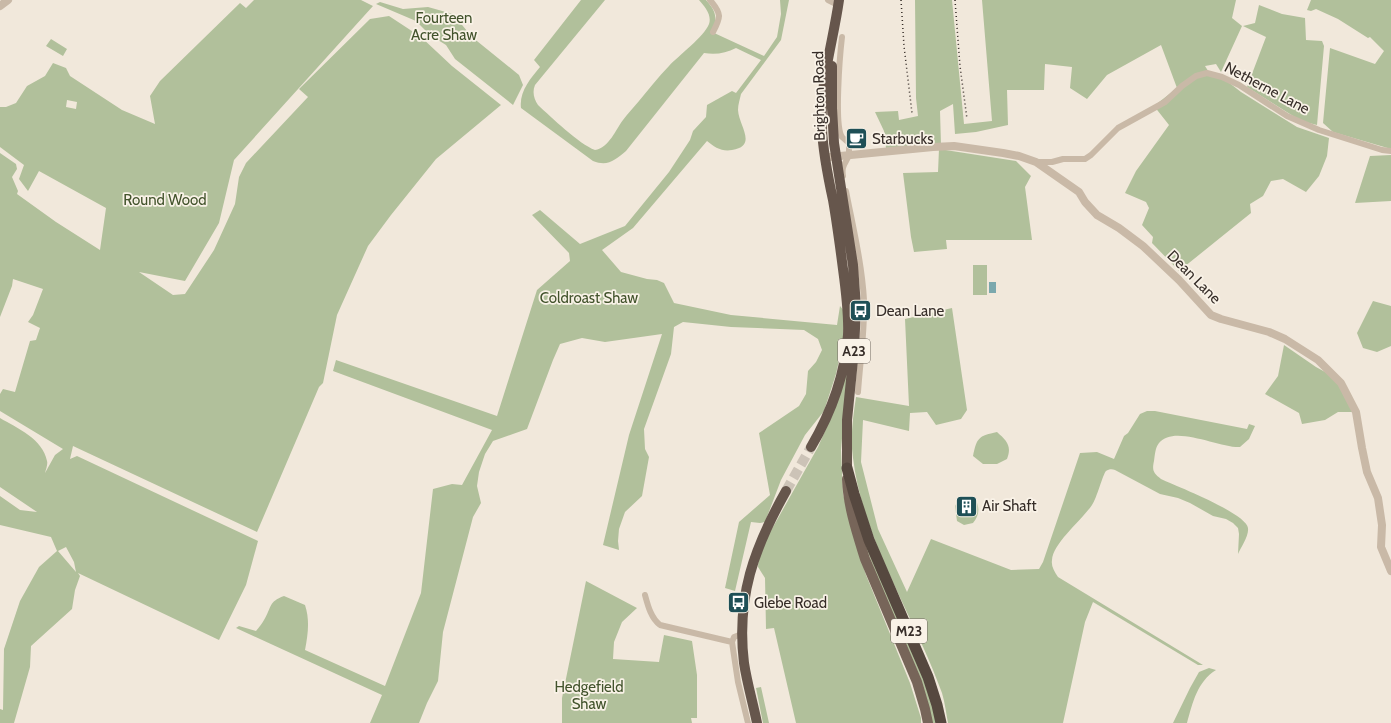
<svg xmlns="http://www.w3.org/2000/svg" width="1391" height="723" viewBox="0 0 1391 723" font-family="Cabin,sans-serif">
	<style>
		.green { fill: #b1c09b; fill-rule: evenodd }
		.water { fill: #7ba8ad }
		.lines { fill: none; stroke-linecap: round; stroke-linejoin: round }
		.trunk-tunnel { stroke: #ccc3b7; stroke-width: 10; stroke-dasharray: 10 5; stroke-linecap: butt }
		.minor { stroke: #c9b9a7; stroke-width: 6 }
		.tertiary { stroke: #c9b9a7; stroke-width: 8 }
		.primary { stroke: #776559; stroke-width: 10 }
		.trunk { stroke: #66564c; stroke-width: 10 }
		.motorway { stroke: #56483f; stroke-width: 11 }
		.rail { stroke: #362d28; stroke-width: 1.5; stroke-dasharray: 1 3; stroke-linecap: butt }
		.labels { text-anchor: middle; stroke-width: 3.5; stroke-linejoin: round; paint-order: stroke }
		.shield { fill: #f9f2e7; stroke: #706861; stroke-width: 1 }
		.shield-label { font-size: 14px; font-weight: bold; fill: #362d28 }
		.park-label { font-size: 15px; fill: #42532c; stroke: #f9f2e7 }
		.street-label { font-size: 15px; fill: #362d28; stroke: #f9f2e7 }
		.poi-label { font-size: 15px; fill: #362d28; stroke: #f9f2e7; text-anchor: start }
	</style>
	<rect width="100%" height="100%" fill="#f1e8db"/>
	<path class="green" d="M254,0h107l12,6 -139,154 -15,63 -34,58 -46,-9 34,23 12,-1 29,-44 21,-46 4,-27 7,-14 62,-66 -9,-8 71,-70 19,-3 32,21 31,29 49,39 -65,54 -45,56 -23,31 -31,69 -14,68 -4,4 -62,145 -184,-86 -3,13 7,-3 181,85 -12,44 -27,55 -141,-67 2,3 -5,14 -3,19 -41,37 -1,21 -16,56h-14v-14l3,1 1,-61 16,-48 19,-34 18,-16 -6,-14 -51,-12v-29l20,14 17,2 -37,-25v-69c17,10 43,21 47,43 1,3 -1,8 -2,12l10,-18 8,-6 -63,-38v-17l3,-5 12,3 15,-51 6,-1 4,-12 -12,-6 5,-7 10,-26 -30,-10 -1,7 -12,31v-164l16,11 1,5 -5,8 6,14 -1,3 39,28 44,28 6,-42 -67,-37 -11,20 -9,-12 5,-14 -24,-18v-40h6l10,-4 11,-17 18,-10 8,-13 13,5 4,8 52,34 33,14 -5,-28 10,-15 80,-78 6,5zM67,100l10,2 -1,7 -10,-2zM66,547l8,15 2,10 -18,-21z
		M581,0h24l-70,85c-3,7 -1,14 3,20 13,12 41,39 57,45 14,-2 21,-21 28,-30 5,-7 11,-13 16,-19 10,-12 19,-24 30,-35 10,-11 35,-29 40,-42 3,-9 -4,-17 -10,-24h7c10,11 12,18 6,32l52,24 13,-19 4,-23 -1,-14h9l-8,40 -40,54c-1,5 -3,10 -3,16 1,16 20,36 -6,40 -10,2 -18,-3 -25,-9l-74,87 -31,22 19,22 26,7 10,1 7,3 10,20 57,12 106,10 3,-19 4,5 -1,31 -7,32 -12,37 -19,24 -24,45 -16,42 -5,1 -9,-1 -16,69 -10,-3 14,-66 31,-27 -11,-62 40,-27 7,-12 2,-23 8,-9 6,-12 -4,-11 -14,-9 -73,-3 -48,-5 -9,5 -3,27 -27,75 1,20 4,8 -7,39 -17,16 -6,17 -1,12 1,9 -16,-5 26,-110 33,-101 -57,8 -23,-4 -22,6 -7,16 -26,69 -34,12 -8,13 -6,18 -2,14 4,17 -8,14 -30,115 -5,49 -11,22 -8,20h-49l12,-28 -146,-67 3,-2 17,5c3,-4 6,-7 8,-11 8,-13 4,-18 20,-24l21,9c5,15 3,29 0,45l80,36 36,-93 12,-104 19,-5 10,1 30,-55 -159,-59 3,-11 161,56 40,-126 33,-29 -1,-8 -37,-38 8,-5 40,34 45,-18 44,-54 21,-32 3,-9 13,-14 1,-12 25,-14 4,2 25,-33 -25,-12c-10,5 -20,7 -32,5l-78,98c-11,9 -18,16 -33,10l-72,-53c-2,-16 9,-29 19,-41l-6,-7z
		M915,0h37l12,124 28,-3 -10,-121h254l-4,18 10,8 -21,46 -5,-8 -11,2 5,8 13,4 18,14 56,35 32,11 -2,18 -8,20 -13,16 -23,-13 -12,2 -8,15 -13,8 1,9 -72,58 -27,-28 1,-6 -11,-12 7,-17 -3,-6 -21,-9 11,-22 33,-46 -15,-19 23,-18 -16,-43 -54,30 -20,24 -17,-11 2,-21 -27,-3 -1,26h-37l1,35 -32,7 -21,2 -2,-30 -13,7 1,34 -55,3 -2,-17 -9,-19 23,-1 1,9 19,-4 -2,-18z
		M1311,0h80v149l-58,-17 -10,-9 7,-75 45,16 9,-13 -14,-14 -2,1 -30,-19 -22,-10 -5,2 -4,-1z
		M380,2l23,7 25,-2 25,7 19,23 47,38 4,10 -10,20 -58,-46 -9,-14 -16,-10 -14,-14 -40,-17z
		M1259,5l23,9 23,4 1,22 16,1 2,5 -7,79 -16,-4 -54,-34 19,-50 -23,-11 12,-3z
		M51,39l16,10 -4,7 -17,-10z
		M939,149l77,12 15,15 -6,11 7,53h-86l1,9 -33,3 -3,-15 -8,-64 35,-1z
		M1391,155v46l-36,2 15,-47z
		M973,265h14v30h-14z
		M1373,301l18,5v40l-14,6 -14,-4 -6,-15z
		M952,308l15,102 -6,9 -25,6 -9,-13 -17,1 -1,18 -46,-11 -2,42 17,67 29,63 24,-53 80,31 28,-1 4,-7 37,-109 17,-1 17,7 10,-23 4,-3 12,-19 7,-3h8l92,18 2,-5 6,2 -6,13 -9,8c-21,1 -66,-23 -81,-4 -4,5 -4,12 -5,18 -2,9 -1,12 7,18 15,7 85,34 87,49 1,8 -7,19 -10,26l1,-20 -1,-6 -5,-5 -7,-4 -13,-3 -23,-13 -12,-5 -18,-4 -45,-24c-3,-1 -6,-1 -9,1 -3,3 -9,27 -14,34 -10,15 -39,38 -40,55 -1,6 2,11 6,17l145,88h-5l-105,-63 -8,20 -22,101h-115c-2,-10 -3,-20 -6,-30 -28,-78 -79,-152 -89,-235 -3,-20 0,-41 3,-61l53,9 -4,-87z
		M1284,345l32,22 20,11 20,34h-18l-13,8 -23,4 -3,-11 -34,-19 13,-18z
		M849,359l-8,91 2,44 13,49 10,32 44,108 11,35v5h-125l-22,-95 -8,1 -1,-51 -7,-11 1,-15 59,-105 15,-34z
		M997,432c10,9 15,14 10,27l-10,5h-14l-10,-8c4,-19 6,-20 24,-24z
		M960,497h14c6,9 6,18 -1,26l-9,2 -7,-4 -2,-15z
		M866,544l64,149 6,30h-4l-65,-173z
		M586,581l51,27 -15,14 -8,20 -1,17 46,3 5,-27 28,6 5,34v43h-6l1,5h-130v-25z
		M1209,668l7,2c-19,12 -23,32 -29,53h-14l17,-35 9,-16z
		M761,687l8,36h-6l-7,-35z"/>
	<path class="water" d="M989,282h7v11h-7z"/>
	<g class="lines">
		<path class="trunk-tunnel" d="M786,491l25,-44"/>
		<path class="minor" d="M710,0c12,14 11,17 3,32
			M828,0l10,5
			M842,37c-2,17 -8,88 0,100 2,2 5,4 7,6 0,3 0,7 0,11 -2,9 -8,10 -6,22
			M1036,162h16l11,-3h22l6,-4 27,-27 47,-26 17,-16 14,-10 11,-3 15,4 17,8 48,31 32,14 63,20 9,1
			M846,191c7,36 16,73 18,109 1,31 -4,62 -6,92
			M645,595c3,11 6,23 15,30l72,17
			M742,634l-8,3 -2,5 6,40 10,41"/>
		<path class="tertiary" d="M0,6l8,-6
			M830,157l103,-10 21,-1 49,7 16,3 17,6 43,30 6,10 12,13 22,13 24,18 36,34 32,35 10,4 48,13 16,7 33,21 23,23 15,29 6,36 5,24 11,26 4,27 -1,22 10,24"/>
		<path class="primary" d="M847,479c1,28 10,54 18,80l52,123 8,27 3,14"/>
		<path class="trunk" d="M832,66v42l2,35 19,122 3,42 -2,43 -7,70v48
			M811,447c20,-34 34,-73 37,-112 1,-22 -2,-44 -5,-66 -3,-23 -6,-46 -10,-69 -5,-23 -10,-47 -11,-71 -3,-44 11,-86 17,-129
			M757,723c-4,-20 -10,-40 -13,-60 -8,-66 10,-115 42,-172"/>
		<path class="motorway" d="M847,468l7,26 15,46 59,137 9,28 4,18"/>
		<path class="rail" d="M901,0l3,46 8,67
			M955,0l5,66 7,53"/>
	</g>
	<defs>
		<symbol id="cafe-square" viewBox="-11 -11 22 22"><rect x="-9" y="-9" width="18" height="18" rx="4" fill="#1e4f56" stroke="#f9f2e7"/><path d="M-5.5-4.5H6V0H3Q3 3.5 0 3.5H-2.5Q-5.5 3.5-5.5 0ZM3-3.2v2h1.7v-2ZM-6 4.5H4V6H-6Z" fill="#fff"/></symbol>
		<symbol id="bus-square" viewBox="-11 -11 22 22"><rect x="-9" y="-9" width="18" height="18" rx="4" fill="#1e4f56" stroke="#f9f2e7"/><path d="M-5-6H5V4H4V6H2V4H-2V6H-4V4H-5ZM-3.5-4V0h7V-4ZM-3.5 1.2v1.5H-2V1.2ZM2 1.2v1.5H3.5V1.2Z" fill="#fff"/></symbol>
		<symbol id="building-square" viewBox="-11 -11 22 22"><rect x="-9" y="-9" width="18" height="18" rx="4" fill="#1e4f56" stroke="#f9f2e7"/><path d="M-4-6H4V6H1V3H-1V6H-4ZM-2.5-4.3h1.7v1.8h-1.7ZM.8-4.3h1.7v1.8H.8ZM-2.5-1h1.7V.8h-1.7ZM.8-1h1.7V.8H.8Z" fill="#fff"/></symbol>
	</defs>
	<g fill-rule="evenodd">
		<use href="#cafe-square" x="844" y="126" width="25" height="25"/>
		<use href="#bus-square" x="848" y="298" width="25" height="25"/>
		<use href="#building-square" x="954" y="494" width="25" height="25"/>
		<use href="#bus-square" x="726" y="590" width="25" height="25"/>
	</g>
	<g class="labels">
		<g class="shield">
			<rect x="838" y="339" width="32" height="24" rx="3"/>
			<rect x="891" y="619" width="36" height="24" rx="3"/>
		</g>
		<g class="shield-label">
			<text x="854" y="356">A23</text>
			<text x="909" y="636">M23</text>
		</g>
		<g class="park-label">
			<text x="444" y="23">Fourteen<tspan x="444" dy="17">Acre Shaw</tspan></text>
			<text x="165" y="205">Round Wood</text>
			<text x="589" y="303">Coldroast Shaw</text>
			<text x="589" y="692">Hedgefield<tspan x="589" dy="17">Shaw</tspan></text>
		</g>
		<g class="street-label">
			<text transform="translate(1267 88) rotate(28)" y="5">Netherne Lane</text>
			<text transform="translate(819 96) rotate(-91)" y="5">Brighton Road</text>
			<text transform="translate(1194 277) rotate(45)" y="5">Dean Lane</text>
		</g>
		<g class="poi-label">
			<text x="872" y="144">Starbucks</text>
			<text x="876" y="316">Dean Lane</text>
			<text x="982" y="511">Air Shaft</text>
			<text x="754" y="608">Glebe Road</text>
		</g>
	</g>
</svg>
